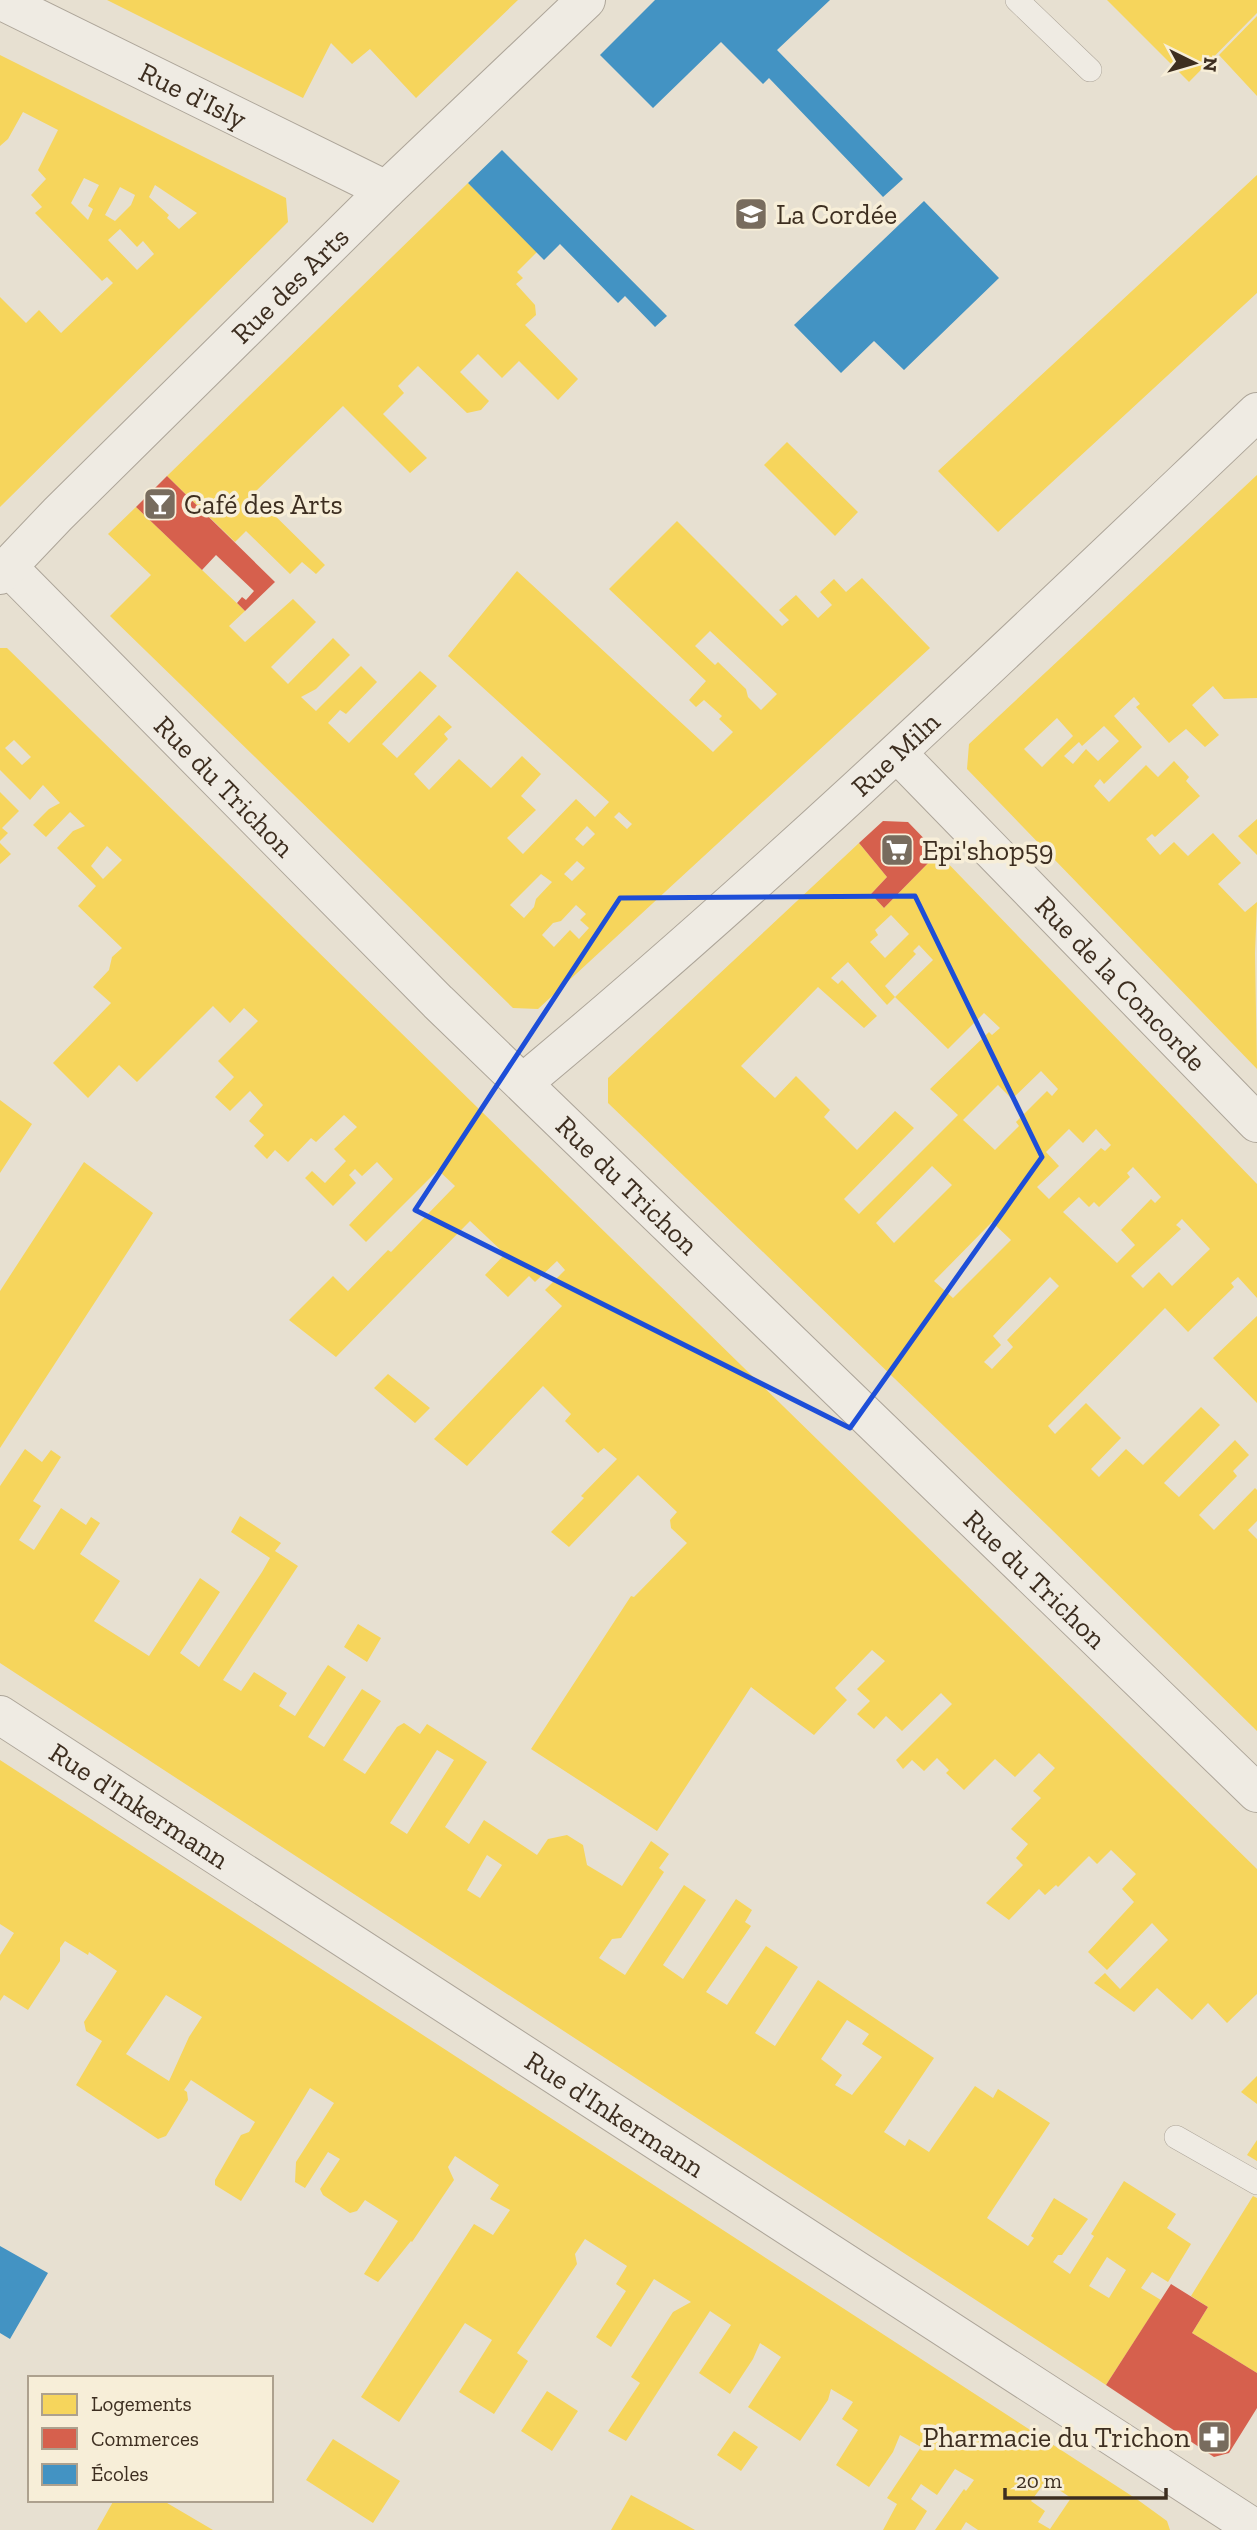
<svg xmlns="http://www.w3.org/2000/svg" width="1257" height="2530" viewBox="0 0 1257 2530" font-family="'Zilla Slab',serif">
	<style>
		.homes { fill: #f6d55c; fill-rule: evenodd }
		.shops { fill: #d6604d }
		.schools { fill: #4393c3 }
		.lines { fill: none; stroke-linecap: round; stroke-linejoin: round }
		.service-casing { stroke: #ada599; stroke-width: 24 }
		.minor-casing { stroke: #ada599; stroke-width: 40 }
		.service { stroke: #efebe3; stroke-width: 23 }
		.minor { stroke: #efebe3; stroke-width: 38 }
		.marked { fill: none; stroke: #1d4ed8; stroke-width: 5; stroke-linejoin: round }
		.labels { text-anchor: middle; stroke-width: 7; stroke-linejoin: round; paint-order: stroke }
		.street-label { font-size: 28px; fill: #3d2e20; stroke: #f7eed8 }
		.poi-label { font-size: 28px; fill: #3d2e20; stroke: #f7eed8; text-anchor: start }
	</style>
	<rect width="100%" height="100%" fill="#e7e0d1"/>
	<path class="homes" d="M107,0h411l-102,98 -46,-49 -18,15 -21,-21 -28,55z
		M1107,0h150v13l-68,69z
		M1257,16v80l-38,-41z
		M0,55l286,143 2,24 -288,285v-210l26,26 13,-13 22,23 52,-50 -6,-6 -5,4 -67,-68 7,-6 -11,-12 15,-16 -8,-9 20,-40 -35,-18 -15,27 -8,7zM84,178l15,7 -11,21 5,3 -5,11 -17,-17zM155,185l42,28 -18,16 -12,-11 2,-3 -20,-18zM120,187l15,8 -4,10 -16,16 -10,-6zM120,229l17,18 6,-6 11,13 -17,16 -29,-30z
		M1257,175v118l-259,239 -60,-61z
		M468,183l69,69 -20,20 6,6 -7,6 19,21 1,10 -11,10 53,54 -20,21 -39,-39 -17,17 -24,-24 -18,18 29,29 -8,9 -14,3 -49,-47 -20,20 6,7 -21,21 44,44 -17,15 -67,-67 -90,88 72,71 -9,9 -14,-12 -12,12 -44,-43 -11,11 -68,-66z
		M787,442l71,70 -23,24 -71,-71z
		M1257,475v223l-33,1 -11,-13 -21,19 27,30 -14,12 -19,-18 -17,14 -33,-36 4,-3 -6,-7 -20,19 28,31 -38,37 -4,-5 -6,7 15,16 37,-37 12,12 16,-16 15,16 -3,4 14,15 -45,41 -3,-3 -6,5 14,16 14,-13 14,14 25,-23 28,30 -23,21 27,28 12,-10 -2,51 2,116 -290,-300 2,-25zM1057,718l16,18 -31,31 -18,-18zM1104,726l15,15 -21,20 -12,-12 -13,15 -9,-8 15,-14 3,4z
		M136,507l109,104 -16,15 16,16 48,-43 23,23 -45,45 17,17 45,-46 17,17 -34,34 -15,8 15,14 45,-45 16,16 -31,32 -6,-4 -12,13 21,20 71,-72 17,15 -55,58 15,14 42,-43 13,12 -8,7 4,5 -34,35 15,16 30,-31 32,29 31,-32 19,18 -20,22 15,14 -29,28 16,16 53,-55 19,18 14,-15 -161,-146 69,-85 196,181 20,-20 -14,-13 3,-3 -18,-16 -8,7 -7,-7 17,-19 -97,-92 68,-68 105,105 7,-6 -10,-10 17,-15 22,23 14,-13 -12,-13 14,-13 12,13 16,-14 68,70 -392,361 -25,-1 -403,-392 41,-41 -43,-41zM710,631l67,63 -16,16 -13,-13 -2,-8 -28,-27 -3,3 -20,-19zM619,812l13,12 -5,5 -13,-12zM587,826l8,8 -12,12 -8,-7zM577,861l8,7 -13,13 -8,-7zM541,874l11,8 -16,17 -2,8 -10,11 -14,-13zM576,905l10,9 -6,6 9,8 -10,11 -9,-9 -16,17 -12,-12 11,-12 8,-2z
		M0,648h7l1250,1221v125l-30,29 -19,-20 -16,17 -35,-32 -23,24 -40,-29 11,-10 15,16 48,-49 -16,-17 -45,47 -19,-18 46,-50 -12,-13 14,-15 -25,-24 -14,14 -8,-8 -31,31 -2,-2 -11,10 -6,-6 -30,31 -23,-17 37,-38 -7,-7 12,-14 -17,-15 30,-31 -8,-7 22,-23 -16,-15 -24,24 -20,-18 -31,31 -18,-17 3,-3 -12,-12 -13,13 -12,-11 -9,9 -7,-9 56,-56 -11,-11 -39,38 -16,-15 -12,13 -17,-15 13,-13 -13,-12 28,-28 -13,-11 -37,38 12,12 -33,35 -63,-48 -94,144 -126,-82 100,-153 3,1 53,-54 -16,-15 -1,-8 7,-8 -39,-37 -69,72 -18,-15 33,-34 -3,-2 36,-37 -13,-11 -6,5 -33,-32 6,-7 -28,-28 -76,80 -33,-27 128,-133 -17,-16 20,-20 -8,-9 -22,21 -6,-6 -21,21 -23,-22 20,-21 -35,-33 -134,136 -47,-37 44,-44 15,15 40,-41 3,2 64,-66 -17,-16 -72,72 -17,-17 44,-46 -16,-17 -15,14 -7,-7 -6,6 7,8 -23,23 -28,-28 7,-7 13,12 21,-22 -12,-12 23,-22 -13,-12 -28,27 -5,-4 -23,24 -13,-12 -8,9 -13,-13 10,-11 -15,-14 14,-16 -13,-14 -20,20 -15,-14 19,-20 -16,-16 40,-40 -14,-13 -14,15 -17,-17 -76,76 -18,-17 -31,33 -35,-35 58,-60 -18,-16 16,-17 3,-13 10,-9 -44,-42 18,-20 -39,-38 16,-17 12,-5 -15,-14 -24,25 -13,-12 16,-16 11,-6 -17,-18 -13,15 -30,-30zM14,740l17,17 -9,8 -17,-17zM107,846l15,14 -19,19 -12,-13z
		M0,792l19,19 -17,17 6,5 -8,8z
		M1257,819v36l-19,-19z
		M0,843l11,11 -11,10z
		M859,843l28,34 -16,17 13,14 54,-55 319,331v114l-19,-21 -7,6 3,4 -46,45 -23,-24 -117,118 7,8 31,-31 35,35 -30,31 8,8 27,-28 17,16 58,-58 19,18 -56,58 15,14 56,-57 14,15 -16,16 4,5 -38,39 15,15 41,-42 2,2v31l-9,9 9,9v192l-208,-204 -441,-424v-25zM891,915l18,19 -24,24 -15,-16 8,-7 -3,-5zM919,945l14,15 -38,37 -10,-11 31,-32 -3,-3zM848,962l39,43 8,-8 53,52 36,-36 16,15 -8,7 -3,-3 -59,57 28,26 -99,99 -15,-15 70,-71 -19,-17 -38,39 -33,-33 6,-7 -34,-34 -21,22 -34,-32 77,-79 46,41 13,-12 -35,-36 -4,4 -7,-6zM1041,1071l17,18 -6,7 -5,-5 -31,31 3,4 -24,24 -32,-30 35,-35 14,14zM1069,1129l14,14 13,-14 15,16 -6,6 -4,-3 -52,51 -12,-12 22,-21 -13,-14zM932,1166l20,19 -58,58 -18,-20zM1133,1167l28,30 -6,6 -4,-4 -30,31 14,15 -18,18 -54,-51 16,-15 10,10 5,-5 5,5 31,-30 -3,-4zM1182,1219l28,30 -38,37 -13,-14 -16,16 -12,-12 50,-47 -5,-4zM992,1222l19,18 -58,58 -19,-17zM1050,1277l9,9 -52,54 6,7 -21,22 -8,-7 17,-17 -8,-9z
		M0,1100l32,24 -32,49z
		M84,1162l69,51 -153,235v-157z
		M1257,1316v87l-44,-45z
		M388,1374l42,34 -15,15 -41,-35z
		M25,1449l17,13 9,-12 10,7 -28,44 8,5 -22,34 15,10 27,-42 25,17 5,-8 9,6 -20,31 40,27 -26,40 55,35 51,-78 20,14 -40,61 19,14 63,-95 8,-14 -39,-26 9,-16 41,27 -6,8 23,15 -75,114 18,11 13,-19 33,21 -8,13 16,10 33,-51 18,12 -38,60 16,10 38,-58 19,12 -38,59 22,14 32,-47 7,-4 16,11 7,-10 60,38 -42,65 24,17 15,-24 53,35 11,-16 19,-4 16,10 4,20 35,21 29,-45 18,13 -10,14 5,4 -43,66 -9,1 -13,19 26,17 59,-90 22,15 -43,65 20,14 53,-80 16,11 -7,12 6,4 -45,66 21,13 39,-59 32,21 -43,66 20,13 43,-66 116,78 -50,74 21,14 4,-7 20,13 46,-66 18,12 5,-9 52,34 -63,95 41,28 6,-8 -3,-2 23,-38 34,21 -26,36h-4l-5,7 17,12 24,-38 -3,-2 33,-53 52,33 -9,14 24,16 -23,38 -16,-10 -11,16 20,12 -55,85 -1106,-722v-177zM437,1750l17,10 -47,74 -17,-11zM487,1855l15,10 -22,33 -13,-8zM847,2020l22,14 -7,10 20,13 -30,38 -17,-10 7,-10 -21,-16zM1107,2257l19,13 -17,28 -20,-12z
		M358,1624l23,14 -14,24 -23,-15z
		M0,1760l1138,740 29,21 3,9h-192l-12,-8 -5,8h-26l29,-41 2,2 8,-11 -19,-11 -18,26 -16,-11 -10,15 16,12 -12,19h-32l14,-26 -10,-6 34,-51 -21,-12 -7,17 -24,35 -33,-22 22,-35 -16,-11 11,-17 -22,-13 -3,11 -28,41 -52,-34 33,-50 -21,-14 -7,16 -23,35 -31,-21 32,-48 -21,-14 -84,130 -18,-10 32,-48 -9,-6 42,-65 18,-10 -37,-23 -43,68 -15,-10 30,-46 -10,-7 11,-18 -42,-27 -10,15 2,10 -60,89 11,8 -34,53 -35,-22 33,-52 -27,-17 -66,99 -38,-25 113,-173 19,11 17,-25 -20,-11 9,-14 -44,-29 -7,11 6,13 -42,62 -1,-1 -33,41 -14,-8 34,-53 -33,-21 -8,11 -7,2 -27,-18 -3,-6 20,-30 -12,-7 -23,36 -10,-6 1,-20 38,-59 -24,-15 -69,113 -26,-16v-5l26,-45 8,-3 6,-10 -64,-42 -7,10 3,2 1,8 -22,36 -8,3 -82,-54 26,-44 -16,-10 -2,-9 33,-51 -28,-19 -1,3 -23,-14 -5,7v13l-32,49 -24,-15 -4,6v-46l14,-22 -14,-9zM166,1995l36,22 -13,20 -20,44 -43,-27zM1046,2481l25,17 -21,31 -12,-7 7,-11 -14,-10z
		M1257,2076v28l-16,-12z
		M1257,2140v21l-10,-6z
		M1253,2196l4,2v175l-65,-40 16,-26 -17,-11z
		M547,2391l31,20 -26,40 -31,-20z
		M734,2431l24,16 -17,24 -24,-16z
		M333,2439l67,42 -27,42 -67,-43z
		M631,2495l41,22 23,13h-84z
		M114,2500h48l51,30h-116z"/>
	<path class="shops" d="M167,476l108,106 -30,29 -8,-8 5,-6 4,3 8,-9 -38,-36 -14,15 -66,-63z
		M883,821l25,1 30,31 -54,55 -13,-14 16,-17 -28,-34z
		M1171,2284l37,23 -16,26 65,40v35l-28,45 -15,4 -108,-72z"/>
	<path class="schools" d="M655,0h175l-53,50 126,129 -20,18 -114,-119 -6,6 -42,-42 -68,66 -53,-53z
		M502,150l165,166 -12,11 -30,-31 -7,7 -58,-59 -16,16 -76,-77z
		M924,201l75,77 -95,92 -30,-29 -33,32 -47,-48z
		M0,2246l48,27 -38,66 -10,-6z"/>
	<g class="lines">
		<defs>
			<path id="service" d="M1017,0l73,70
				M1176,2137l81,46"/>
			<g id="minor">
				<path id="s1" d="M0,0l386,190"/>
				<path id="s2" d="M8,567l430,435 819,791"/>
				<path id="s3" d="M0,575l58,-61 328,-324 200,-190"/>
				<path id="s4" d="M898,754l359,369"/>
				<path id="s5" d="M523,1083c255,-212 494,-443 734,-671"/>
				<path id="s6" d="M0,1715l1257,815"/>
			</g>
		</defs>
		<use href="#service" class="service-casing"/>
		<use href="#minor" class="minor-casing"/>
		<use href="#service" class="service"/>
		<use href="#minor" class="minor"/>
	</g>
	<path class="marked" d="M915,896l127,261 -192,271 -435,-218 205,-312z"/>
	<defs>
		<symbol id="school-square" viewBox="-11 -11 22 22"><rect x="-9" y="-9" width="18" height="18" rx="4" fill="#786c5e" stroke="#f7eed8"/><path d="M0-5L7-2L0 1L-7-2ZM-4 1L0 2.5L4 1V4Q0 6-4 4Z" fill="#fff"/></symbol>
		<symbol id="bar-square" viewBox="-11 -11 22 22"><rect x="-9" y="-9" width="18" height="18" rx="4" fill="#786c5e" stroke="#f7eed8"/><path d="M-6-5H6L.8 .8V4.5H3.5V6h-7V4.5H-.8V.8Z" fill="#fff"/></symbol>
		<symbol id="supermarket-square" viewBox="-11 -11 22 22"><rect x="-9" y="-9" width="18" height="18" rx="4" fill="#786c5e" stroke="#f7eed8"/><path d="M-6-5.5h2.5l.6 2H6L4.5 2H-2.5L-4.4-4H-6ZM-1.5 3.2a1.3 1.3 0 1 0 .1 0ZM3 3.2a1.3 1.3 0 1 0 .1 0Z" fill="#fff"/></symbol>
		<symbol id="pharmacy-square" viewBox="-11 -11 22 22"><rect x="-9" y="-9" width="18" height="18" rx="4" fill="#786c5e" stroke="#f7eed8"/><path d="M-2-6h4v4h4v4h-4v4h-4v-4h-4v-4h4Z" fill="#fff"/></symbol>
	</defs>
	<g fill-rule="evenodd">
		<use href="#school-square" x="732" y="195" width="38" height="38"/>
		<use href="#bar-square" x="141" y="485" width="38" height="38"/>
		<use href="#supermarket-square" x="878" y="831" width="38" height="38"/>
		<use href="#pharmacy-square" x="1195" y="2418" width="38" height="38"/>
	</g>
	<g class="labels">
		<g class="street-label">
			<text dy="10" stroke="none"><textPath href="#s1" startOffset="215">Rue d'Isly</textPath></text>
			<text dy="10" stroke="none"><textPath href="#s3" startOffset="410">Rue des Arts</textPath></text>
			<text dy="10" stroke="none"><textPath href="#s5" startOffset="497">Rue Miln</textPath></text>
			<text dy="10" stroke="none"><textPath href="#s2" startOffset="308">Rue du Trichon</textPath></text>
			<text dy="10" stroke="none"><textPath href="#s4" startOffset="320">Rue de la Concorde</textPath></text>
			<text dy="10" stroke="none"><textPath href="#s2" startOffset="875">Rue du Trichon</textPath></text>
			<text dy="10" stroke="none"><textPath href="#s2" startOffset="1442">Rue du Trichon</textPath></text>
			<text dy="10" stroke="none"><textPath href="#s6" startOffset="166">Rue d'Inkermann</textPath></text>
			<text dy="10" stroke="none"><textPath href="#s6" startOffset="733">Rue d'Inkermann</textPath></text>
		</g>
		<g class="poi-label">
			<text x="776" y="224">La Cordée</text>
			<text x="184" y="514">Café des Arts</text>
			<text x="922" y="860">Epi'shop59</text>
			<text x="1190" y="2447" text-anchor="end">Pharmacie du Trichon</text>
		</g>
	</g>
	<rect x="28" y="2376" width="245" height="126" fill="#f7eed8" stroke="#ada18e" stroke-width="2"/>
	<rect x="42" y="2394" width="35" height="21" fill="#f6d55c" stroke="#ada18e" stroke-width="2"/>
	<text x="91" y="2411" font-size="21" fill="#3d2e20">Logements</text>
	<rect x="42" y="2428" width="35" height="21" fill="#d6604d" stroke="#ada18e" stroke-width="2"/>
	<text x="91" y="2446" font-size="21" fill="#3d2e20">Commerces</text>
	<rect x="42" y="2464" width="35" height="21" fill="#4393c3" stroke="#ada18e" stroke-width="2"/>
	<text x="91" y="2481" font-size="21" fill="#3d2e20">Écoles</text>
	<g transform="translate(1194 63) rotate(95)" stroke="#f7eed8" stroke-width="5" paint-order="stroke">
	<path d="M0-5L12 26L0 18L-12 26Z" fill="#3d2e20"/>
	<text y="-10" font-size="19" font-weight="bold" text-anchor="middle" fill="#3d2e20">N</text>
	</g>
	<path d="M1005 2488v10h161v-10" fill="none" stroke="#3d2e20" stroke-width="3.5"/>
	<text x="1016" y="2488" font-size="21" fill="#3d2e20" stroke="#f7eed8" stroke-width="5" paint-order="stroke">20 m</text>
</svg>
